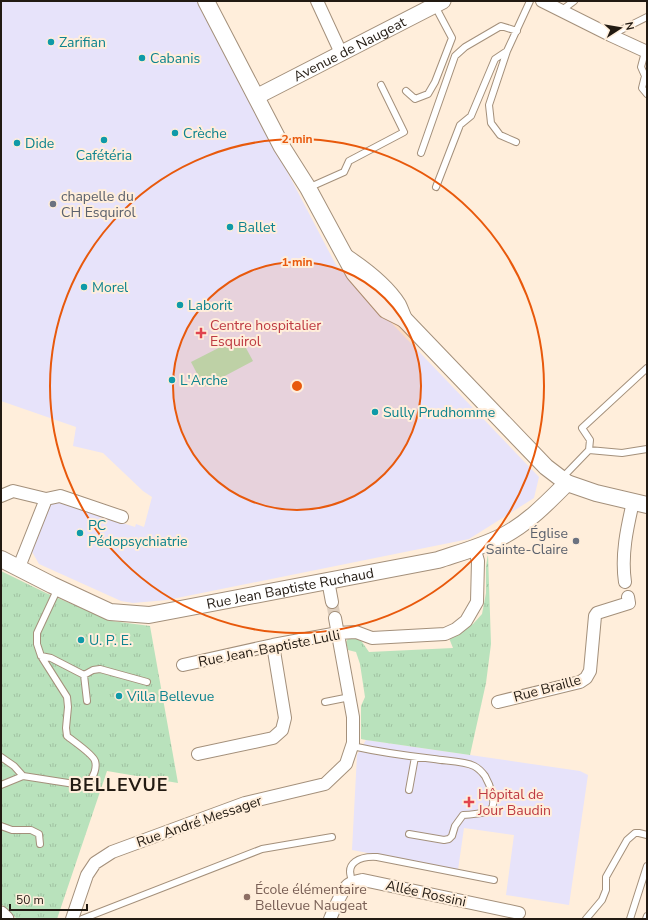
<svg xmlns="http://www.w3.org/2000/svg" width="648" height="920" viewBox="0 0 648 920" font-family="'Nunito Sans',sans-serif">
	<style>
		.medical { fill: #e7e3fa }
		.grass { fill: url(#grass-tufts) }
		.pitch { fill: #b9e2bc }
		.lines { fill: none; stroke-linecap: round; stroke-linejoin: round }
		.minor-tunnel { stroke: #decebd; stroke-width: 12; stroke-dasharray: 12 6; stroke-linecap: butt }
		.service-casing { stroke: #a4907b; stroke-width: 8 }
		.minor-casing { stroke: #a4907b; stroke-width: 14 }
		.tertiary-casing { stroke: #a4907b; stroke-width: 17 }
		.secondary-casing { stroke: #a4907b; stroke-width: 18 }
		.service { stroke: #fff; stroke-width: 6 }
		.minor { stroke: #fff; stroke-width: 12 }
		.tertiary { stroke: #fff; stroke-width: 15 }
		.secondary { stroke: #fff; stroke-width: 16 }
		.ring { fill: none; stroke: #e8590c; stroke-width: 2 }
		.culture-dot { fill: #0f9aa8; stroke: #ffeedb; stroke-width: 1.5 }
		.worship-dot { fill: #6b7280; stroke: #ffeedb; stroke-width: 1.5 }
		.health-dot { fill: #e0444e; stroke: #ffeedb; stroke-width: 1.5 }
		.education-dot { fill: #8d6e63; stroke: #ffeedb; stroke-width: 1.5 }
		.labels { text-anchor: middle; stroke-width: 4; stroke-linejoin: round; paint-order: stroke }
		.culture-label { font-size: 14px; fill: #0d838f; stroke: #ffeedb; text-anchor: start }
		.street-label { font-size: 14px; fill: #221a12; stroke: #ffeedb }
		.worship-label { font-size: 14px; fill: #5b616d; stroke: #ffeedb; text-anchor: start }
		.health-label { font-size: 14px; fill: #be3a42; stroke: #ffeedb; text-anchor: start }
		.education-label { font-size: 14px; fill: #785e54; stroke: #ffeedb; text-anchor: start }
		.district-label { font-size: 18px; font-weight: bold; letter-spacing: 1px; fill: #221a12; stroke: #ffeedb }
		.centre { fill: #e8590c; stroke: #ffeedb; stroke-width: 2 }
		.ring-label { font-size: 12px; text-anchor: middle; font-weight: bold; fill: #e8590c; stroke: #ffeedb; stroke-width: 4; stroke-linejoin: round; paint-order: stroke }
	</style>
	<defs>
		<pattern id="grass-tufts" width="24" height="20" patternUnits="userSpaceOnUse"><rect width="24" height="20" fill="#b9e2bc"/><path d="M3 7l-1-3M5 7V3M7 7l1-3M15 17l-1-3M17 17v-4M19 17l1-3" fill="none" stroke="#9fc1a1"/></pattern>
	</defs>
	<rect width="100%" height="100%" fill="#ffeedb"/>
	<path class="medical" d="M1,1h197l138,264 203,212 -5,21 -65,41 -302,61 -34,3 -12,-2 -82,-37 -8,-14 18,-45 9,-3 77,25 1,-3 8,3 8,-30 -9,-6 -40,-38 -30,-7 3,-19 -75,-26z
		M366,740l214,31 8,4 -19,130 -63,-10 8,-60 -50,-7 -6,42 -106,-20 5,-95z"/>
	<path class="grass" d="M488,554l3,90 -5,39 -16,72 -104,-15 -5,-1v-33l4,-9 -5,-33 -4,-12 -8,-2 -2,-8 3,-5 11,2 9,13 84,-4 -4,-10 24,-14 9,-10 4,-21v-27z
		M1,571l45,22 66,28 38,5 28,157 -71,-12 -50,148h-40l-16,-15z"/>
	<path class="pitch" d="M240,337l13,24 -49,26 -13,-25z"/>
	<g class="lines">
		<path class="minor-tunnel" d="M332,602l3,16"/>
		<defs>
			<path id="service" d="M562,10l12,-9
				M611,35l36,-18
				M507,51l-18,54 2,18 9,12 16,7
				M645,52l-4,15 4,9 -3,12 5,6
				M406,91l9,8 13,-5 7,-12 17,-44 -17,-32
				M421,153l34,-97 10,-9 36,-21 16,5
				M436,187l24,-62 11,-9 24,-57 12,-8 23,-50
				M308,188l36,-16 5,-11 55,-29 -23,-47
				M589,450l33,3 25,-4
				M562,478l27,-28 1,-10 -8,-12 65,-60
				M41,656l10,2 33,17
				M87,701l-3,-26 9,-5 7,-1 47,13
				M325,702l25,-5
				M352,746c27,6 55,10 82,13 11,2 30,2 40,7 4,2 8,6 11,10 4,7 13,28 5,34 -4,3 -21,5 -27,5l-8,11 -3,10 -3,3 -5,1 -35,-6
				M1,757l13,9 9,10 -22,9
				M23,776l58,9c2,-1 6,-2 8,-4 5,-4 8,-14 6,-20 -2,-7 -22,-20 -28,-25l-1,-8 2,-21 -1,-10 -26,-41 -4,-12v-11l21,-45
				M409,790l6,-33
				M1,826l11,4h19l8,4 1,10
				M353,882c-10,-20 8,-26 24,-25l117,23
				M82,919l180,-70 70,-12
				M586,919l16,-19 4,-10v-13l21,-37 8,-7h4l8,2
				M630,919l17,-53
				M646,919l1,-3"/>
			<path id="minor" d="M317,1l24,52
				M542,1l68,34 37,17
				M1,496l12,-5 33,8 14,-3 62,21
				M19,567l27,-68
				M329,580v6l3,16
				M625,582c-4,-27 2,-54 8,-80
				M183,665l90,-20 65,-12 18,-1 16,6 73,-4 11,-5 10,-8 11,-19 1,-41 -2,-7 -2,-6
				M498,702l82,-20 6,-4 4,-7 5,-55 2,-3 32,-10 -1,-6
				M198,754l75,-16 9,-8 3,-12 -12,-73
				M72,919l15,-44 8,-12 17,-11 133,-49 80,-19 21,-20 7,-21v-26l-18,-99
				M330,919c4,-9 11,-28 18,-34 4,-3 10,-4 15,-5l156,33"/>
			<g id="tertiary">
				<path id="s1" d="M256,97l187,-96"/>
				<path d="M1,914l5,5"/>
			</g>
			<g id="secondary">
				<path d="M206,1l50,96 26,50 26,41 46,85 32,37 18,9"/>
				<path d="M347,258c18,12 39,28 51,47 2,4 4,10 6,14l142,148 21,16 29,10 51,12"/>
				<path id="s2" d="M1,559l51,26 58,27 39,3 289,-55c21,-7 43,-13 63,-23 26,-13 46,-34 66,-54"/>
			</g>
		</defs>
		<use href="#service" class="service-casing"/>
		<use href="#minor" class="minor-casing"/>
		<use href="#tertiary" class="tertiary-casing"/>
		<use href="#secondary" class="secondary-casing"/>
		<use href="#service" class="service"/>
		<use href="#minor" class="minor"/>
		<use href="#tertiary" class="tertiary"/>
		<use href="#secondary" class="secondary"/>
	</g>
	<circle cx="297" cy="386" r="124" fill="#e8590c" fill-opacity=".12"/>
	<g class="ring">
		<circle cx="297" cy="386" r="124"/>
		<circle cx="297" cy="386" r="247"/>
	</g>
	<g class="culture-dot">
		<circle cx="51" cy="42" r="4"/>
		<circle cx="142" cy="58" r="4"/>
		<circle cx="175" cy="133" r="4"/>
		<circle cx="104" cy="140" r="4"/>
		<circle cx="17" cy="143" r="4"/>
		<circle cx="230" cy="227" r="4"/>
		<circle cx="84" cy="287" r="4"/>
		<circle cx="180" cy="305" r="4"/>
		<circle cx="172" cy="380" r="4"/>
		<circle cx="375" cy="412" r="4"/>
		<circle cx="80" cy="533" r="4"/>
		<circle cx="81" cy="640" r="4"/>
		<circle cx="119" cy="696" r="4"/>
	</g>
	<g class="worship-dot">
		<circle cx="53" cy="204" r="4"/>
		<circle cx="576" cy="541" r="4"/>
	</g>
	<g class="health-dot">
		<path d="M199 327h4v4h4v4h-4v4h-4v-4h-4v-4h4z"/>
		<path d="M467 796h4v4h4v4h-4v4h-4v-4h-4v-4h4z"/>
	</g>
	<circle class="education-dot" cx="247" cy="897" r="4"/>
	<g class="labels">
		<g class="culture-label">
			<text x="59" y="47">Zarifian</text>
			<text x="150" y="63">Cabanis</text>
			<text x="183" y="138">Crèche</text>
			<text x="25" y="148">Dide</text>
			<text x="104" y="160" text-anchor="middle">Cafétéria</text>
			<text x="238" y="232">Ballet</text>
			<text x="92" y="292">Morel</text>
			<text x="188" y="310">Laborit</text>
			<text x="180" y="385">L'Arche</text>
			<text x="383" y="417">Sully Prudhomme</text>
			<text x="88" y="530">PC<tspan x="88" dy="16">Pédopsychiatrie</tspan></text>
			<text x="89" y="645">U. P. E.</text>
			<text x="127" y="701">Villa Bellevue</text>
		</g>
		<g class="street-label">
			<text dy="5" stroke="none"><textPath href="#s1" startOffset="105">Avenue de Naugeat</textPath></text>
			<text dy="5" stroke="none"><textPath href="#s2" startOffset="304">Rue Jean Baptiste Ruchaud</textPath></text>
			<text transform="translate(269 648) rotate(-11)" y="5">Rue Jean-Baptiste Lulli</text>
			<text transform="translate(547 688) rotate(-15)" y="5">Rue Braille</text>
			<text transform="translate(199 821) rotate(-19)" y="5">Rue André Messager</text>
			<text transform="translate(426 893) rotate(12)" y="5">Allée Rossini</text>
		</g>
		<g class="worship-label">
			<text x="61" y="201">chapelle du<tspan x="61" dy="16">CH Esquirol</tspan></text>
			<text x="568" y="538" text-anchor="end">Église<tspan x="568" dy="16">Sainte-Claire</tspan></text>
		</g>
		<g class="health-label">
			<text x="210" y="330">Centre hospitalier<tspan x="210" dy="16">Esquirol</tspan></text>
			<text x="478" y="799">Hôpital de<tspan x="478" dy="16">Jour Baudin</tspan></text>
		</g>
		<g class="education-label">
			<text x="255" y="894">École élémentaire<tspan x="255" dy="16">Bellevue Naugeat</tspan></text>
		</g>
		<g class="district-label">
			<text x="119" y="791">BELLEVUE</text>
		</g>
	</g>
	<circle cx="297" cy="386" r="6" class="centre"/>
	<g class="ring-label">
		<text x="297" y="143">2 min</text>
		<text x="297" y="266">1 min</text>
	</g>
	<rect width="648" height="920" fill="none" stroke="#221a12" stroke-width="4"/>
	<g transform="translate(620 28) rotate(78)" stroke="#ffeedb" stroke-width="3" paint-order="stroke">
	<path d="M0-3L7 15L0 10L-7 15Z" fill="#221a12"/>
	<text y="-6" font-size="11" font-weight="bold" text-anchor="middle" fill="#221a12">N</text>
	</g>
	<path d="M10 904v6h77v-6" fill="none" stroke="#221a12" stroke-width="2"/>
	<text x="16" y="904" font-size="12" fill="#221a12" stroke="#ffeedb" stroke-width="3" paint-order="stroke">50 m</text>
</svg>
